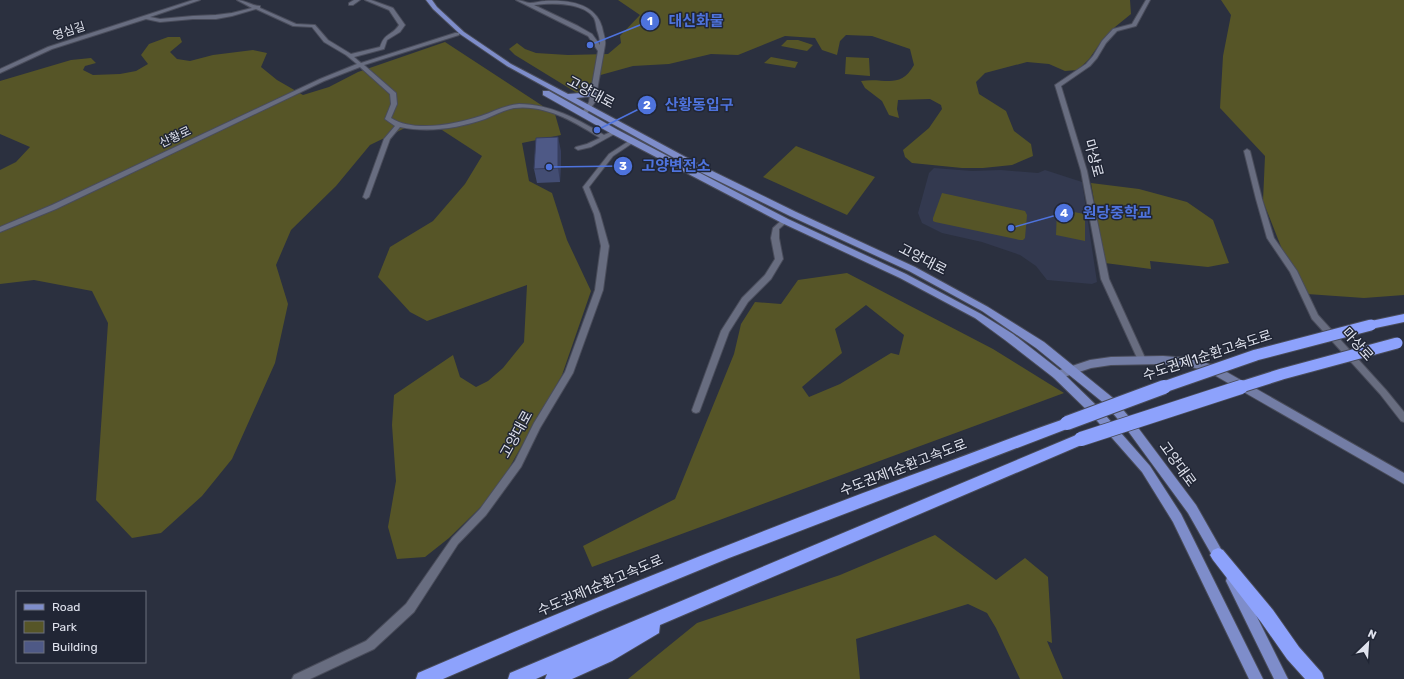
<svg xmlns="http://www.w3.org/2000/svg" width="1404" height="679" viewBox="0 0 1404 679" font-family="Rubik,'Noto Sans KR',sans-serif">
	<style>
		.built { fill: #33394f }
		.green { fill: #565527; fill-rule: evenodd }
		.lines { fill: none; stroke-linecap: round; stroke-linejoin: round }
		.street-casing { stroke: #494c5a; stroke-width: 2 }
		.secondary-casing { stroke: #494c5a; stroke-width: 2 }
		.primary-casing { stroke: #494c5a; stroke-width: 2 }
		.highway-casing { stroke: #494c5a; stroke-width: 2 }
		.street { fill: #686d80; fill-rule: evenodd }
		.secondary { fill: #737da5; fill-rule: evenodd }
		.primary { fill: #7e8dca; fill-rule: evenodd }
		.highway { fill: #8da2fc; fill-rule: evenodd }
		.highway-bridge-far1-casing { stroke: #494c5a; stroke-width: 13; stroke-linecap: butt }
		.highway-bridge-casing { stroke: #494c5a; stroke-width: 16; stroke-linecap: butt }
		.highway-bridge-far1 { stroke: #8da2fc; stroke-width: 11 }
		.highway-bridge { stroke: #8da2fc; stroke-width: 14 }
		.wall { fill: #434d73 }
		.shaded-wall { fill: #373e5e }
		.building { fill: #4e5986; stroke: #373e5e }
		.labels { text-anchor: middle; stroke-width: 3; stroke-linejoin: round; paint-order: stroke }
		.far-street-label { font-size: 12px; fill: #dfe2ed; stroke: #212635 }
		.street-label { font-size: 14px; fill: #dfe2ed; stroke: #212635 }
		.leader { fill: none; stroke: #4e73dd; stroke-width: 1.5 }
		.callout-dot { fill: #4e73dd; stroke: #212635; stroke-width: 1.5 }
		.mark-label { font-size: 12px; text-anchor: middle; font-weight: bold; fill: #fff }
		.callout-label { font-size: 15px; text-anchor: middle; font-weight: bold; fill: #4e73dd; stroke: #212635; stroke-width: 3; stroke-linejoin: round; paint-order: stroke }
	</style>
	<rect width="100%" height="100%" fill="#2b303f"/>
	<path class="built" d="M934,168l38,3 29,-1 37,3 7,-3 37,12 15,100 -5,2 -45,-4 -11,-14 -16,-11 -38,-13 -40,-9 -20,-10 -4,-10 11,-40z"/>
	<path class="green" d="M618,0h512l1,14 -16,13 -14,15 -12,17 -11,11 -13,1 -16,-7 -22,-2 -42,11 -9,9 3,12 27,17 8,20 17,13 2,12 -21,9 -29,3h-21l-50,-5 -7,-6 -2,-7 26,-22 13,-19 -1,-4 -11,-6 -32,1 -1,9 2,9 -10,-3 -7,-14 -17,-13 -4,-7c24,-4 39,9 53,-16l-4,-16 -38,-13 -26,-1 -6,6 -3,14 -15,-5 -7,-12 -30,-2 -47,19 -27,-1 -42,10 -36,2 -36,10 -7,14 -13,3 -62,-38 -6,-6 8,-6 8,6 11,4 32,2 40,-1 13,-11 -1,-7 20,-21z
		M1221,0h183v295l-40,3 -57,-4 -14,-17 -30,-76 2,-45 -45,-48 3,-52 8,-41z
		M168,37h12l2,5 -12,10 7,7 13,2 23,-6 40,-5 14,3 -6,14 16,13 26,15 26,-8 29,-15 87,-30 110,72 6,21 -39,8 7,38 23,12 15,47 24,51 -29,84 -67,118 -46,45 -24,19 -28,2 -9,-32 8,-46 -4,-56 2,-30 59,-40 7,22 16,10 12,-6 15,-13 21,-26 3,-57 -100,36 -17,-9 -32,-35 12,-30 43,-26 32,-37 17,-28 -40,-26 -37,-2 -35,17 -34,41 -45,44 -15,35 12,39 -13,59 -43,96 -30,37 -41,37 -29,5 -36,-38 12,-177 -16,-32 -58,-11 -34,4v-114l16,-8 14,-15 -30,-13v-53l71,-21 20,-2 5,5 -11,3 -2,4 10,5 27,-1 16,-3 12,-7 -7,-9 8,-11z
		M787,40h11l15,5 -6,6 -26,-5z
		M771,57l27,5 -3,6 -31,-5z
		M846,57l23,1 1,18 -25,-2z
		M796,146l79,31 -28,38 -84,-38z
		M1091,183l48,6 48,13 26,18 16,43 -21,4 -58,-6 1,8 -46,-6z
		M942,193l83,18 2,4 -2,23 -2,2h-3l-85,-18 -2,-1v-3z
		M1057,209l28,5v27l-29,-6z
		M847,273l146,76 71,44 -472,174 -9,-21 92,-47 59,-145 7,-30 14,-22 26,2 17,-24zM866,305l38,30 -5,20 -8,-2 -51,31 -31,13 -7,-10 40,-34 -7,-24z
		M935,535l61,45 29,-22 23,19 4,66 -5,-2 16,38h-43l-24,-51 -9,-15 -19,-9 -112,35 4,40h-232l69,-56 143,-48z"/>
	<g class="lines">
		<defs>
			<path id="street" d="M193,0h7l-50,17 10,2 33,-3 23,-1 16,-2 20,-5 -15,-8c8,0 15,6 23,6v2l36,16 19,1 13,15 23,14 29,-7c5,-15 12,-11 19,-22l-10,-15 -24,-10h6l22,8 12,17 -5,7 -13,8 -3,9 -30,8 7,6 94,-30h4v2l-95,30 32,28 1,11 -6,14c23,15 66,6 90,-2 12,-4 24,-11 38,-12 31,0 59,15 85,31l11,-5 3,2 -27,15 -13,3 -3,-2 1,-1 11,-3 13,-6c-25,-16 -55,-34 -86,-30 -10,2 -19,7 -29,11 -26,9 -57,14 -85,8l-10,12 -21,58 -3,2 -3,-2 21,-58 11,-13 -10,-7 6,-15 -1,-10 -30,-27 -36,14 -268,128 -56,23v-5l52,-22 268,-126 37,-15 -11,-9 -22,-13 -12,-15 -19,-1 -37,-17 -24,7 -16,3h-23l-33,3 -14,-3 -94,30 -52,24v-4l48,-22z
				M354,0h6l-7,5h-4v-2z
				M516,0c6,0 10,3 14,3 5,0 11,-2 15,-2 23,-1 50,2 57,26 1,6 4,12 3,18l-10,57 -9,13h-4l-1,-1 8,-12 9,-51 -10,-15zM544,4c14,-1 41,0 50,14 2,4 2,8 3,12 2,5 3,10 3,15l-8,-11 -14,-8 -44,-21z
				M1146,0h4l-14,26 -19,5 -11,12 -9,15 -7,8 -29,20 26,85 22,108 37,81 -1,2h-6l-1,-2 -37,-81 -20,-108 -26,-86 31,-21 7,-8 9,-15 11,-12 19,-5z
				M632,139l3,2 -1,1 -21,14 -24,31 11,27 9,32 -6,44 -30,83 -33,55 -19,39 -35,48 -28,29 -44,68 -40,37 -64,30h-18l2,-4 72,-34 40,-37 46,-66 28,-29 35,-48 19,-38 31,-51 30,-82 6,-44 -7,-32 -11,-27 26,-33z
				M1247,149l3,2 12,48 12,39 23,33 21,44 68,75 18,22v10l-3,-1 -21,-27 -68,-75 -22,-47 -23,-34 -11,-39 -12,-48z
				M783,219h4l1,2 -9,8v9l4,21 -12,20 -23,23 -19,30 -29,78 -1,2 -3,1 -3,-1 -1,-2 29,-79 21,-33 23,-23 10,-16 -4,-21 2,-10z"/>
			<path id="secondary" d="M1163,356l25,2 28,8 188,107v11l-195,-112 -21,-6 -25,-2 -52,1 -20,3 -33,11 -4,-1 -1,-3 1,-3 36,-12 21,-3z"/>
			<path id="primary" d="M426,0h6l5,7 27,25 47,32 57,30 27,-2v4l-19,2 128,69 92,45 119,55 73,40 56,35 69,56 23,27 60,80 29,51 2,4 -2,4 -4,2 -4,-2 -29,-51 -60,-82 -23,-27 -69,-56 -54,-37 -73,-40 -119,-55 -92,-45 -191,-105 -47,-32 -27,-25z
				M543,91h6l69,39 170,89 118,55 75,40 32,20 49,38 37,36 51,58 31,48 82,165h-14l-76,-157 -31,-50 -51,-58 -37,-36 -49,-38 -30,-22 -75,-40 -118,-55 -170,-89 -69,-39z
				M1232,575l5,2 51,102h-14l-48,-98 1,-4z"/>
			<path id="highway" d="M1404,314v8l-33,7 -4,-1 -2,-3 2,-3 4,-1z
				M1067,418l5,1 2,4 -2,4 -343,131 -129,53 -157,68h-27l2,-6c162,-70 326,-136 491,-197 53,-19 105,-40 158,-58z
				M1081,433l5,2 2,4 -2,4 -426,182 -1,8 -47,28 -40,18h-27l2,-5 -11,5h-28l2,-6z
				M1218,548l5,2 50,60 26,37 23,26 2,6h-19l-18,-20 -26,-37 -48,-62 -3,-5 3,-5z"/>
		</defs>
		<use href="#street" class="street-casing"/>
		<use href="#secondary" class="secondary-casing"/>
		<use href="#primary" class="primary-casing"/>
		<use href="#highway" class="highway-casing"/>
		<use href="#street" class="street"/>
		<use href="#secondary" class="secondary"/>
		<use href="#primary" class="primary"/>
		<use href="#highway" class="highway"/>
		<defs>
			<path id="highway-bridge-far1" d="M1161,388l95,-33 115,-30
				M1238,388l44,-14 115,-31"/>
			<path id="highway-bridge" d="M1067,423l97,-36
				M1081,439l160,-52"/>
		</defs>
		<use href="#highway-bridge-far1" class="highway-bridge-far1-casing"/>
		<use href="#highway-bridge" class="highway-bridge-casing"/>
		<use href="#highway-bridge-far1" class="highway-bridge-far1"/>
		<use href="#highway-bridge" class="highway-bridge"/>
	</g>
	<path class="wall" d="M561,151l-1,31 -23,1 -3,-14z"/>
	<path class="shaded-wall" d="M558,137l3,14 -1,31 -2,-14z"/>
	<path class="building" d="M558,137v31l-24,1 2,-31z"/>
	<g class="labels">
		<g class="far-street-label">
			<text transform="translate(69 31) rotate(-18)" y="4">영심길</text>
			<text transform="translate(175 137) rotate(-25)" y="4">산황로</text>
		</g>
		<g class="street-label">
			<text transform="translate(591 92) rotate(28)" y="5">고양대로</text>
			<text transform="translate(1094 158) rotate(75)" y="5">마상로</text>
			<text transform="translate(923 259) rotate(27)" y="5">고양대로</text>
			<text transform="translate(1358 344) rotate(48)" y="5">마상로</text>
			<text transform="translate(1207 355) rotate(-18)" y="5">수도권제1순환고속도로</text>
			<text transform="translate(516 434) rotate(-61)" y="5">고양대로</text>
			<text transform="translate(1178 464) rotate(54)" y="5">고양대로</text>
			<text transform="translate(903 467) rotate(-21)" y="5">수도권제1순환고속도로</text>
			<text transform="translate(600 585) rotate(-23)" y="5">수도권제1순환고속도로</text>
		</g>
	</g>
	<path class="leader" d="M590 45L650 21M597 130L647 105M549 167L623 166M1011 228L1064 213"/>
	<g class="callout-dot">
		<circle cx="590" cy="45" r="4"/>
		<circle cx="597" cy="130" r="4"/>
		<circle cx="549" cy="167" r="4"/>
		<circle cx="1011" cy="228" r="4"/>
		<circle cx="650" cy="21" r="10"/>
		<circle cx="647" cy="105" r="10"/>
		<circle cx="623" cy="166" r="10"/>
		<circle cx="1064" cy="213" r="10"/>
	</g>
	<g class="mark-label">
		<text x="650" y="25">1</text>
		<text x="647" y="109">2</text>
		<text x="623" y="170">3</text>
		<text x="1064" y="217">4</text>
	</g>
	<g class="callout-label">
		<text x="696" y="26">대신화물</text>
		<text x="699" y="110">산황동입구</text>
		<text x="676" y="171">고양변전소</text>
		<text x="1117" y="218">원당중학교</text>
	</g>
	<rect x="16" y="591" width="130" height="72" fill="#212635" stroke="#6d717f"/>
	<rect x="24" y="604" width="20" height="6" fill="#7e8dca" stroke="#6d717f"/>
	<text x="52" y="611" font-size="12" fill="#dfe2ed">Road</text>
	<rect x="24" y="621" width="20" height="12" fill="#565527" stroke="#6d717f"/>
	<text x="52" y="631" font-size="12" fill="#dfe2ed">Park</text>
	<rect x="24" y="641" width="20" height="12" fill="#4e5986" stroke="#6d717f"/>
	<text x="52" y="651" font-size="12" fill="#dfe2ed">Building</text>
	<g transform="translate(1368 643) rotate(25)" stroke="#212635" stroke-width="3" paint-order="stroke">
	<path d="M0-3L7 15L0 10L-7 15Z" fill="#dfe2ed"/>
	<text y="-6" font-size="11" font-weight="bold" text-anchor="middle" fill="#dfe2ed">N</text>
	</g>
</svg>
